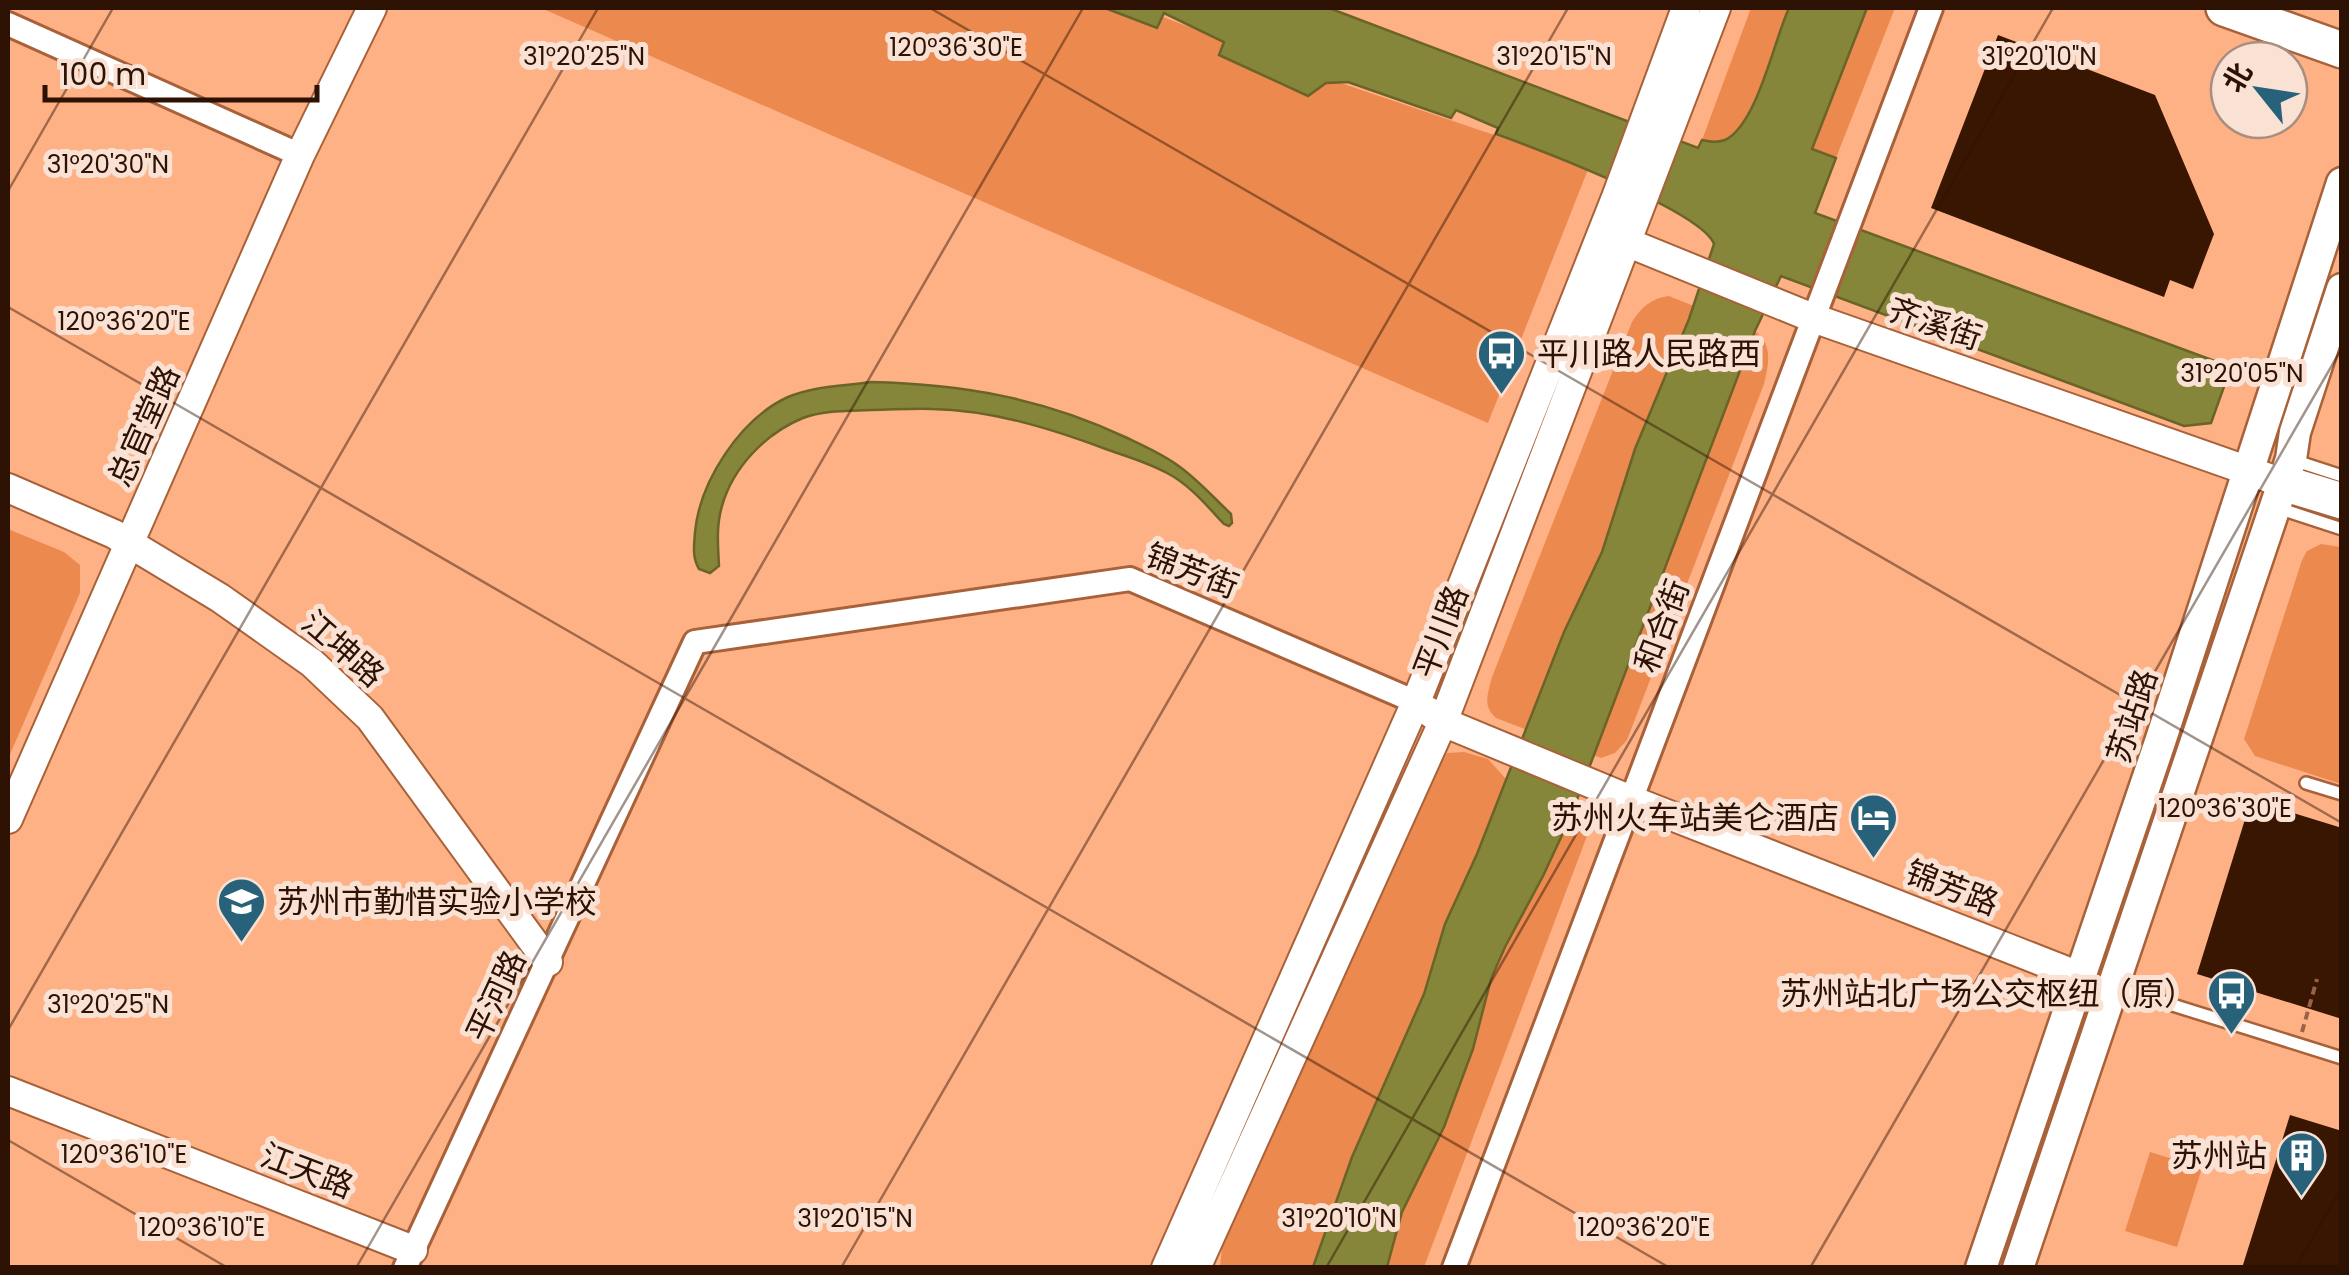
<svg xmlns="http://www.w3.org/2000/svg" width="2349" height="1275" viewBox="0 0 2349 1275" font-family="Poppins,'Noto Sans SC',sans-serif">
	<style>
		.green { fill: #ec894f }
		.water { fill: #858639; stroke: #6b6328; stroke-width: 2.5 }
		.building { fill: #391601 }
		.lines { fill: none; stroke-linecap: round; stroke-linejoin: round }
		.service-casing { stroke: #a86138; stroke-width: 16 }
		.minor-casing { stroke: #a86138; stroke-width: 28 }
		.tertiary-casing { stroke: #a86138; stroke-width: 32 }
		.secondary-casing { stroke: #a86138; stroke-width: 35 }
		.primary-casing { stroke: #a86138; stroke-width: 40 }
		.trunk-casing { stroke: #a86138; stroke-width: 40 }
		.path { stroke: #996346; stroke-width: 4; stroke-dasharray: 8 5; stroke-linecap: butt }
		.service { stroke: #fff; stroke-width: 11 }
		.minor { stroke: #fff; stroke-width: 22 }
		.tertiary { stroke: #fff; stroke-width: 28 }
		.secondary { stroke: #fff; stroke-width: 30 }
		.primary { stroke: #fff; stroke-width: 35 }
		.trunk { stroke: #fff; stroke-width: 35 }
		.ticks { fill: none; stroke: #2d1102; stroke-width: 2.5; stroke-opacity: 0.45 }
		.labels { text-anchor: middle; stroke-width: 10; stroke-linejoin: round; paint-order: stroke }
		.street-label { font-size: 32px; fill: #2d1102; stroke: #f9e1d4 }
		.poi-label { font-size: 32px; fill: #2d1102; stroke: #f9e1d4; text-anchor: end }
		.ticks-label { font-size: 25px; text-anchor: middle; fill: #2d1102; stroke: #f9e1d4; stroke-width: 10; stroke-linejoin: round; paint-order: stroke }
	</style>
	<rect width="100%" height="100%" fill="#ffb186"/>
	<path class="green" d="M541,8h598l184,69 266,90 -101,256z
		M1751,8h38c-15,32 -32,117 -64,132 -8,3 -15,2 -23,0z
		M1867,8h28l-59,150 -24,-8z
		M1669,296l86,35c18,14 14,32 9,53l-137,356 -12,13 -14,5 -105,-40c-14,-12 -8,-25 -4,-41l140,-355c9,-15 20,-24 37,-26z
		M8,529l56,23 16,13v28l-72,166z
		M2321,544l20,3v237l-86,-28 -11,-17 58,-179 5,-9z
		M1464,752l24,7 18,20 76,35 5,22 -163,431 -204,1 2,-22 215,-476 10,-17z
		M2150,1152l52,16 -25,79 -52,-16z"/>
	<path class="water" d="M1105,8h224l369,140 4,-8c8,2 15,3 23,0 32,-15 49,-100 64,-132h78l-55,141 24,9 -21,55 416,154 -20,56 -27,3 -403,-150 -26,55 -185,487 -27,58 -38,71 -14,32 -18,70 -29,78 -42,85 -15,55h-74l39,-110 72,-163 21,-70 32,-70 87,-222 38,-80 33,-103 54,-130 25,-75c-12,-33 -179,-96 -218,-110l2,-6 -42,-18 -5,8 -103,-36 -22,1 -18,13 -89,-41 5,-13 -60,-29 -7,15z
		M871,382c90,2 172,16 254,55 19,9 38,17 55,30 18,13 34,31 51,47l1,9 -3,3 -5,-2c-17,-18 -34,-39 -57,-51 -20,-11 -42,-17 -64,-25 -54,-20 -112,-38 -171,-39 -20,-1 -41,1 -61,1 -23,1 -47,0 -68,8 -37,15 -70,49 -81,88 -6,20 -4,40 -3,60l-9,7 -11,-4c-7,-12 -5,-23 -4,-37 5,-51 45,-113 93,-135 25,-11 56,-11 83,-15z"/>
	<path class="building" d="M1998,35l157,60 59,139 -21,55 -23,-9 -6,17 -233,-89z
		M2251,800l91,28v191l-145,-45z
		M2290,1115l52,16v137h-100z"/>
	<g class="lines">
		<defs>
			<path id="service" d="M2293,460l49,16
				M2275,507l67,22
				M2306,783l36,11
				M2083,977l259,81"/>
			<path id="minor" d="M8,24l292,131
				M405,1268l290,-626 435,-63 286,123
				M1454,1268l477,-1260"/>
			<path id="tertiary" d="M1614,237l199,81 470,165
				M8,488l106,46 106,64 92,65 58,55 178,244
				M1428,711l15,11 188,78 448,176
				M8,819l292,-664 72,-147
				M8,1091l405,159
				M1166,1268l250,-566 199,-502 71,-192
				M1196,1268l247,-546 273,-714"/>
			<path id="secondary" d="M1981,1268l179,-526 182,-559
				M2018,1268l257,-761 16,-48 4,-27 47,-143"/>
			<path id="primary" d="M2224,8l118,42"/>
			<path id="trunk" d="M2283,483l59,18"/>
		</defs>
		<use href="#service" class="service-casing"/>
		<use href="#minor" class="minor-casing"/>
		<use href="#tertiary" class="tertiary-casing"/>
		<use href="#secondary" class="secondary-casing"/>
		<use href="#primary" class="primary-casing"/>
		<use href="#trunk" class="trunk-casing"/>
		<path class="path" d="M2302,1032l15,-53"/>
		<use href="#service" class="service"/>
		<use href="#minor" class="minor"/>
		<use href="#tertiary" class="tertiary"/>
		<use href="#secondary" class="secondary"/>
		<use href="#primary" class="primary"/>
		<use href="#trunk" class="trunk"/>
	</g>
	<path class="ticks" d="M930,8l1412,815M8,191l105,-183M8,307l1662,961M8,1030l590,-1022M8,1140l220,128M356,1268l727,-1260M841,1268l727,-1260M1326,1268l727,-1260M1810,1268l532,-920M2295,1268l47,-80"/>
	<defs>
		<symbol id="bus-pin" viewBox="-11 -11 22 30"><path d="M0 17L-7.5 6A9.5 9.5 0 1 1 7.5 6Z" fill="#27617a" stroke="#f9e1d4"/><path d="M-5-6H5V4H4V6H2V4H-2V6H-4V4H-5ZM-3.5-4V0h7V-4ZM-3.5 1.2v1.5H-2V1.2ZM2 1.2v1.5H3.5V1.2Z" fill="#fff"/></symbol>
		<symbol id="hotel-pin" viewBox="-11 -11 22 30"><path d="M0 17L-7.5 6A9.5 9.5 0 1 1 7.5 6Z" fill="#27617a" stroke="#f9e1d4"/><path d="M-6-4.5h1.5V1H6V5H4.5V3h-9V5H-6ZM-4 0a1.8 1.8 0 1 1 3.6 0ZM.5 0V-2.5h3Q6-2.5 6 0Z" fill="#fff"/></symbol>
		<symbol id="school-pin" viewBox="-11 -11 22 30"><path d="M0 17L-7.5 6A9.5 9.5 0 1 1 7.5 6Z" fill="#27617a" stroke="#f9e1d4"/><path d="M0-5L7-2L0 1L-7-2ZM-4 1L0 2.5L4 1V4Q0 6-4 4Z" fill="#fff"/></symbol>
		<symbol id="building-pin" viewBox="-11 -11 22 30"><path d="M0 17L-7.5 6A9.5 9.5 0 1 1 7.5 6Z" fill="#27617a" stroke="#f9e1d4"/><path d="M-4-6H4V6H1V3H-1V6H-4ZM-2.5-4.3h1.7v1.8h-1.7ZM.8-4.3h1.7v1.8H.8ZM-2.5-1h1.7V.8h-1.7ZM.8-1h1.7V.8H.8Z" fill="#fff"/></symbol>
	</defs>
	<g fill-rule="evenodd">
		<use href="#bus-pin" x="1474" y="326" width="55" height="75"/>
		<use href="#hotel-pin" x="1846" y="790" width="55" height="75"/>
		<use href="#school-pin" x="214" y="874" width="55" height="75"/>
		<use href="#bus-pin" x="2204" y="966" width="55" height="75"/>
		<use href="#building-pin" x="2274" y="1128" width="55" height="75"/>
	</g>
	<g class="labels">
		<g class="street-label">
			<text transform="translate(1935 324) rotate(19)" y="11">齐溪街</text>
			<text transform="translate(144 426) rotate(-66)" y="11">总官堂路</text>
			<text transform="translate(1192 571) rotate(21)" y="11">锦芳街</text>
			<text transform="translate(1662 626) rotate(-69)" y="11">和合街</text>
			<text transform="translate(1441 632) rotate(-69)" y="11">平川路</text>
			<text transform="translate(343 649) rotate(41)" y="11">江坤路</text>
			<text transform="translate(2132 716) rotate(-72)" y="11">苏站路</text>
			<text transform="translate(1952 888) rotate(21)" y="11">锦芳路</text>
			<text transform="translate(496 996) rotate(-65)" y="11">平河路</text>
			<text transform="translate(307 1171) rotate(21)" y="11">江天路</text>
		</g>
		<g class="poi-label">
			<text x="1537" y="365" text-anchor="start">平川路人民路西</text>
			<text x="1839" y="829">苏州火车站美仑酒店</text>
			<text x="277" y="913" text-anchor="start">苏州市勤惜实验小学校</text>
			<text x="2196" y="1005">苏州站北广场公交枢纽（原）</text>
			<text x="2267" y="1167">苏州站</text>
		</g>
	</g>
	<g class="ticks-label">
		<text x="956" y="56">120°36'30"E</text>
		<text x="584" y="65">31°20'25"N</text>
		<text x="1554" y="65">31°20'15"N</text>
		<text x="2039" y="65">31°20'10"N</text>
		<text x="108" y="173">31°20'30"N</text>
		<text x="124" y="330">120°36'20"E</text>
		<text x="2242" y="382">31°20'05"N</text>
		<text x="2225" y="817">120°36'30"E</text>
		<text x="108" y="1013">31°20'25"N</text>
		<text x="124" y="1163">120°36'10"E</text>
		<text x="855" y="1227">31°20'15"N</text>
		<text x="1339" y="1227">31°20'10"N</text>
		<text x="202" y="1236">120°36'10"E</text>
		<text x="1644" y="1236">120°36'20"E</text>
	</g>
	<rect width="2349" height="1275" fill="none" stroke="#2d1102" stroke-width="20"/>
	<g transform="translate(2259 90) rotate(300)"><circle r="48" fill="#f9e1d4" stroke="#a78e80" stroke-width="2.5"/>
	<path d="M0-8L18 38L0 25L-18 38Z" fill="#27617a"/>
	<text y="-15" font-size="28" font-weight="bold" text-anchor="middle" fill="#2d1102">北</text>
	</g>
	<path d="M45 85v15h272v-15" fill="none" stroke="#2d1102" stroke-width="5"/>
	<text x="60" y="85" font-size="30" fill="#2d1102" stroke="#f9e1d4" stroke-width="8" paint-order="stroke">100 m</text>
</svg>
